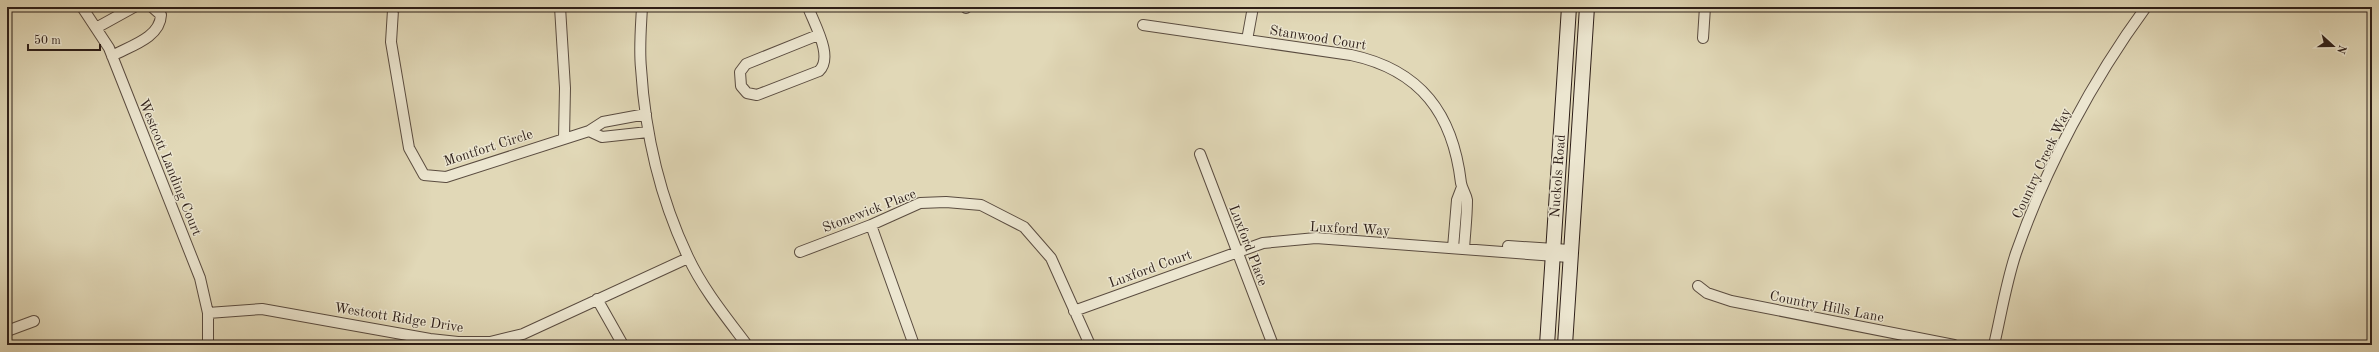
<svg xmlns="http://www.w3.org/2000/svg" width="2379" height="352" viewBox="0 0 2379 352" font-family="'Old Standard TT',serif">
	<style>
		.lines { fill: none; stroke-linecap: round; stroke-linejoin: round }
		.minor-casing { stroke: #5a4c40; stroke-width: 12 }
		.secondary-casing { stroke: #2d1e18; stroke-width: 16 }
		.minor { stroke: #ece6d0; stroke-width: 10 }
		.secondary { stroke: #ece6d0; stroke-width: 14 }
		.labels { text-anchor: middle; stroke-width: 3; stroke-linejoin: round; paint-order: stroke }
		.street-label { font-size: 14px; fill: #2d1e18; stroke: #ece6d0 }
	</style>
	<rect width="100%" height="100%" fill="#e1d8b7"/>
	<filter id="stains"><feTurbulence type="fractalNoise" baseFrequency=".005" numOctaves="4"/><feColorMatrix values="0 0 0 0 .2 0 0 0 0 .09 0 0 0 0 .02 0 0 0 .5 -.17"/></filter>
	<radialGradient id="worn" r=".72"><stop offset=".6" stop-color="#630" stop-opacity="0"/><stop offset="1" stop-color="#630" stop-opacity=".3"/></radialGradient>
	<g class="lines">
		<defs>
			<path id="minor" d="M82,7l27,41 91,230 8,35v32
				M396,7l-3,3 -2,32 18,106 15,27 22,2 143,-46
				M560,7l5,81 -1,50
				M642,7c-1,20 -3,41 -1,61 4,65 19,130 47,189 15,32 38,60 59,88
				M808,7c6,17 26,50 11,64l-62,24 -10,-2 -6,-7 -1,-14 6,-8 72,-29
				M966,7v1
				M1143,25l208,30c70,15 102,59 110,128 1,6 5,11 6,17 0,16 -2,33 -3,49
				M96,28l38,-21
				M1703,38l2,-31
				M1247,40l6,-33
				M112,56c18,-10 48,-18 49,-41l-9,-8
				M646,114l-43,8 -14,9 13,6 46,-5
				M1200,154l73,191
				M871,225l43,120
				M1508,246l62,4
				M1453,248l4,-48 5,-13
				M800,252l71,-27 49,-22 26,-1 35,3 43,22 27,31 39,87
				M1698,286l9,7 24,8 223,44
				M597,299l26,46
				M1074,311l189,-68 53,-5 253,19
				M208,313l54,-4 168,30 28,3h32l33,-8 165,-76
				M7,331l27,-10
				M1994,345c7,-30 12,-62 22,-92 29,-84 77,-174 130,-246"/>
			<path id="secondary" d="M1547,345l22,-338
				M1565,345l22,-338"/>
		</defs>
		<use href="#minor" class="minor-casing"/>
		<use href="#secondary" class="secondary-casing"/>
		<use href="#minor" class="minor"/>
		<use href="#secondary" class="secondary"/>
	</g>
	<g class="labels">
		<g class="street-label">
			<text transform="translate(1318 37) rotate(9)" y="5">Stanwood Court</text>
			<text transform="translate(488 147) rotate(-18)" y="5">Montfort Circle</text>
			<text transform="translate(2041 163) rotate(-65)" y="5">Country Creek Way</text>
			<text transform="translate(171 167) rotate(68)" y="5">Westcott Landing Court</text>
			<text transform="translate(1557 176) rotate(-86)" y="5">Nuckols Road</text>
			<text transform="translate(869 210) rotate(-21)" y="5">Stonewick Place</text>
			<text transform="translate(1350 228) rotate(3)" y="5">Luxford Way</text>
			<text transform="translate(1249 245) rotate(69)" y="5">Luxford Place</text>
			<text transform="translate(1150 268) rotate(-20)" y="5">Luxford Court</text>
			<text transform="translate(1827 306) rotate(11)" y="5">Country Hills Lane</text>
			<text transform="translate(399 317) rotate(9)" y="5">Westcott Ridge Drive</text>
		</g>
	</g>
	<rect width="2379" height="352" fill="none" stroke="#e1d8b7" stroke-width="24"/>
	<rect x="8" y="8" width="2363" height="336" fill="none" stroke="#2d1e18" stroke-width="2"/>
	<rect x="12" y="12" width="2355" height="328" fill="none" stroke="#2d1e18"/>
	<g transform="translate(2333 46) rotate(111)" stroke="#ece6d0" stroke-width="3" paint-order="stroke">
	<path d="M0-3L7 15L0 10L-7 15Z" fill="#2d1e18"/>
	<text y="-6" font-size="11" font-weight="bold" text-anchor="middle" fill="#2d1e18">N</text>
	</g>
	<path d="M28 44v6h72v-6" fill="none" stroke="#2d1e18" stroke-width="2"/>
	<text x="34" y="44" font-size="12" fill="#2d1e18" stroke="#ece6d0" stroke-width="3" paint-order="stroke">50 m</text>
	<rect width="100%" height="100%" filter="url(#stains)"/>
	<rect width="100%" height="100%" fill="url(#worn)"/>
</svg>
